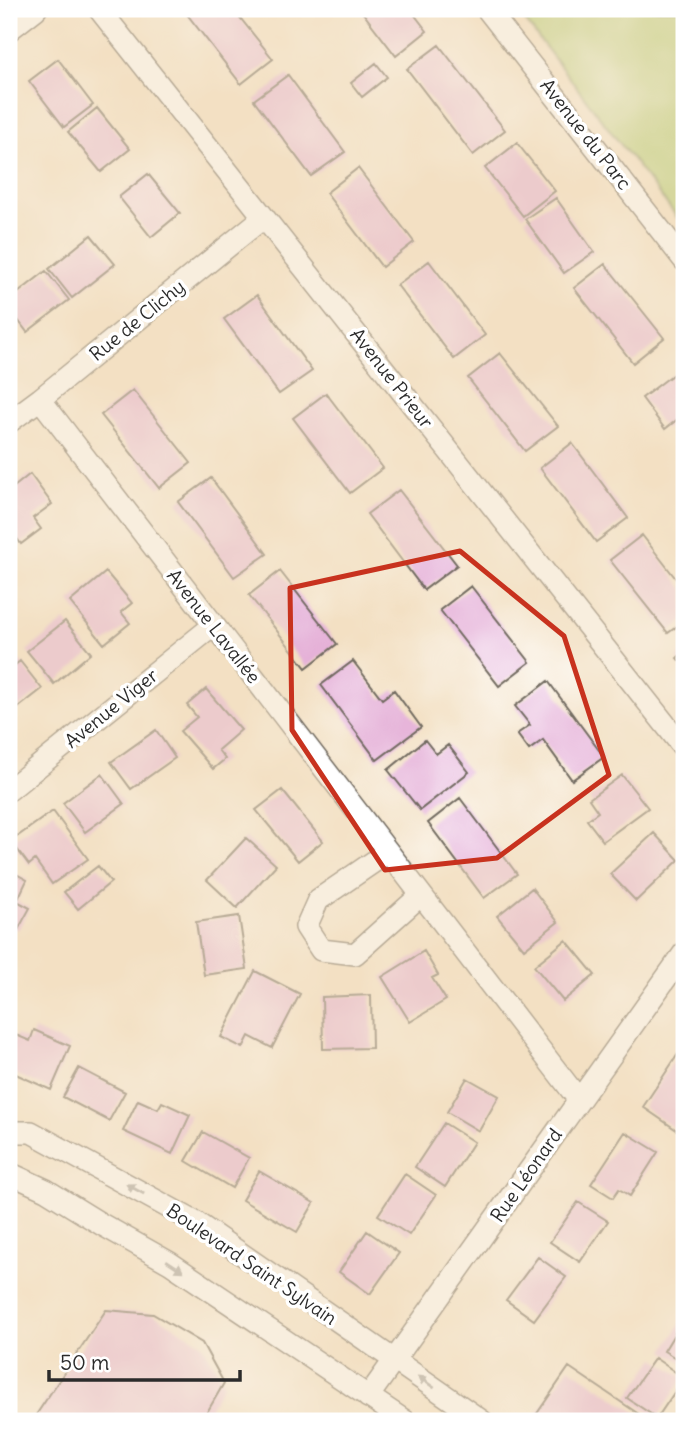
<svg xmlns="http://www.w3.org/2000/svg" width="693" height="1430" viewBox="0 0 693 1430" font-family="Delius,sans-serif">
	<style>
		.green { fill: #b3cd72; stroke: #6f7c4e; stroke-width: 2 }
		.building { fill: #e5b1d8 }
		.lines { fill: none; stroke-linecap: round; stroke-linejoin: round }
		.street-casing { stroke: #716a60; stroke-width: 24 }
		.street { stroke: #fff; stroke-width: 21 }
		.oneway { fill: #a0a0a0 }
		.marked { fill: none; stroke: #c8321e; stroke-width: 5; stroke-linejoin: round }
		.labels { text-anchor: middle; stroke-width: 7; stroke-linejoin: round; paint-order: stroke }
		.street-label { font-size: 19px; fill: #2b2b2b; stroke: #fff }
	</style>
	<rect width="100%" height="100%" fill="#fff"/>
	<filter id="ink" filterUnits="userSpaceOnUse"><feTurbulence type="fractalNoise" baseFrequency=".0143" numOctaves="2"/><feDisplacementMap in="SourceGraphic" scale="14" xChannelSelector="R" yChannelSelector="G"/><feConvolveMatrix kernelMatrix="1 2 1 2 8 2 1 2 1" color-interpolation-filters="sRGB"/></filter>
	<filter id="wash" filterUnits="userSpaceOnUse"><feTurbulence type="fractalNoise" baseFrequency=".00686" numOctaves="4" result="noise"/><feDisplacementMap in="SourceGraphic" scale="28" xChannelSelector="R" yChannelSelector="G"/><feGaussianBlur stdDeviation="1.57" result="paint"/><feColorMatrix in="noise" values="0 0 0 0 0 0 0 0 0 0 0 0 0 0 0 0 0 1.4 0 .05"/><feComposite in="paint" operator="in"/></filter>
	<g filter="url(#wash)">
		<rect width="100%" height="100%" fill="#f3e0c3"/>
		<path class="green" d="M516,9h168v217z"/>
		<g id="blocks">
			<path class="building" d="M183,9h50l40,50 -32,25z
				M360,9h50l17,22 -31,25z
				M439,45l66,85 -32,25 -66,-86z
				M58,59l35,46 -29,22 -35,-46z
				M376,63l11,14 -25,20 -11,-14z
				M288,75l57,77 -34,24 -57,-76z
				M97,108l33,41 -29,23 -33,-40z
				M517,143l38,48 -32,25 -38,-48z
				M358,168l56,74 -32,25 -56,-74z
				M148,174l32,39 -29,24 -32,-40z
				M556,198l38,54 -30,21 -39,-54z
				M91,235l24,29 -43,34 -23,-29z
				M429,261l56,74 -31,24 -57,-74z
				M605,264l59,74 -31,25 -59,-75z
				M46,271l23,29 -42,32 -18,-24v-8z
				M257,295l55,76 -33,23 -55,-75z
				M500,353l58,73 -33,25 -57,-73z
				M684,366v61l-6,-8 -13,10 -23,-31z
				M133,390l58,73 -32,25 -58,-73z
				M326,393l57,75 -33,25 -57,-75z
				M572,443l56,75 -32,24 -56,-74z
				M30,474l22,30 -19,14 8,11 -20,15 -12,-16v-37z
				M211,478l56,76 -33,23 -56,-75z
				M399,490l58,75 -33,25 -57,-76z
				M642,535l42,54v32l-16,12 -58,-73z
				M280,571l57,73 -31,24 -57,-73z
				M106,572l26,31 -11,9 9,11 -26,21 -34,-42z
				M471,586l59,76 -31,24 -59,-76z
				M65,621l26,32 -37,31 -27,-33z
				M684,652v14l-7,-8z
				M20,661l22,28 -33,26v-45z
				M353,661l29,38 12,-9 27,37 -44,33 -56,-75z
				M548,681l56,76 -32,23 -29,-40 -14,10 -12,-16 13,-9 -15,-19z
				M206,689l35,41 -23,20 7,9 -12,10 -33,-38 17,-14 -10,-12z
				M156,730l19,28 -44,31 -20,-27z
				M425,740l11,14 12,-9 21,27 -49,38 -32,-40z
				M102,774l22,30 -39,28 -22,-29z
				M622,775l26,33 -45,33 -16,-21 11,-8 -9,-13z
				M282,790l41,51 -25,20 -42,-51z
				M460,798l57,76 -33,24 -56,-75z
				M53,811l35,48 -36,25 -17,-24 -6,5 -18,-24z
				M654,833l25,27 -43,41 -26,-27z
				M246,838l30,27 -39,43 -30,-28z
				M98,866l13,16 -33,27 -14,-17z
				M9,870l18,10 -10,21 13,7 -12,22 -9,-5z
				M532,888l26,34 -34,27 -27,-33z
				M239,916l8,53 -43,6 -8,-53z
				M566,940l29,35 -32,26 -29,-35z
				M424,951l14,24 -6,3 14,22 -36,22 -28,-45z
				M255,971l45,23 -28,54 -23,-12 -6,12 -22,-11z
				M371,995l1,53 -49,1 -1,-52z
				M34,1030l36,16 -19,44 -42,-19v-20l7,-16 14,6z
				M684,1045v64l-4,7 4,3v16l-41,-28z
				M79,1068l46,24 -16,29 -46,-24z
				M467,1078l32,18 -20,35 -32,-19z
				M138,1100l20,9 4,-7 28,13 -18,39 -49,-23z
				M444,1123l30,19 -29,45 -30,-20z
				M203,1132l46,26 -17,30 -46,-27z
				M625,1132l33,20 -28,44 -11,-7 -6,9 -22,-14z
				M259,1171l55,32 -17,29 -55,-32z
				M405,1174l31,21 -27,40 -31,-20z
				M578,1202l30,19 -28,41 -30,-20z
				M367,1231l32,22 -29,41 -31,-22z
				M538,1257l28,20 -32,43 -28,-20z
				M106,1310l47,4 49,29 22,40 -22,38h-170z
				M684,1318v45l-20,-12z
				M655,1358l29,20 -27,40 -30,-20z
				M569,1367l80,54h-105l-8,-6z"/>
		</g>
	</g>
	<g filter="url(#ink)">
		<use href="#blocks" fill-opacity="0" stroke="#716a60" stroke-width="2"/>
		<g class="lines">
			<defs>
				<path id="street" d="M99,9l585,739
					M487,9l197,251
					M9,30l27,-21
					M40,399l539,701
					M9,422l31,-23 224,-182
					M9,790l205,-165
					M388,852l-70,48 -12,27 15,23 34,4 66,-59
					M9,1132h22l166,91 285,198
					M9,1173l37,17 55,34 69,39 235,158
					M368,1397l316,-444"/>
			</defs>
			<use href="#street" class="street-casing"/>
			<use href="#street" class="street"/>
		</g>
		<defs><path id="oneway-solid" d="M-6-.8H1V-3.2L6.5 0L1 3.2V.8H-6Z" transform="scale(1.75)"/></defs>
		<g class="oneway">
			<use href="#oneway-solid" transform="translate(135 1189) rotate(-151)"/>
			<use href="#oneway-solid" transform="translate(175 1266) rotate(33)"/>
			<use href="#oneway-solid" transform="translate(426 1382) rotate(-145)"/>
		</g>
	</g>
	<path d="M0 0H693V1430H0ZM460,551l104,85 45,139 -112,83 -112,12 -93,-140 -2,-142z" fill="#f3e0c3" fill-opacity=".55" fill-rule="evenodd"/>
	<path class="marked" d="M460,551l104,85 45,139 -112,83 -112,12 -93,-140 -2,-142z"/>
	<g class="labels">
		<g class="street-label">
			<text transform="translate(586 134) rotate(52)" y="7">Avenue du Parc</text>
			<text transform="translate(137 320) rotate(-39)" y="7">Rue de Clichy</text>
			<text transform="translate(392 378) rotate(52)" y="7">Avenue Prieur</text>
			<text transform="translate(214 626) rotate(52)" y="7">Avenue Lavallée</text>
			<text transform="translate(111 708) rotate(-39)" y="7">Avenue Viger</text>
			<text transform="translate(526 1175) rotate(-55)" y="7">Rue Léonard</text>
			<text transform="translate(252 1264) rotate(34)" y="7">Boulevard Saint Sylvain</text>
		</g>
	</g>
	<rect width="693" height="1430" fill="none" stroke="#fff" stroke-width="35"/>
	<path d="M49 1370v10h191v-10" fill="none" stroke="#2b2b2b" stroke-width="3.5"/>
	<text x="60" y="1370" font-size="21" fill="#2b2b2b" stroke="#ffffff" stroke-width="5" paint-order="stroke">50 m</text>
</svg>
